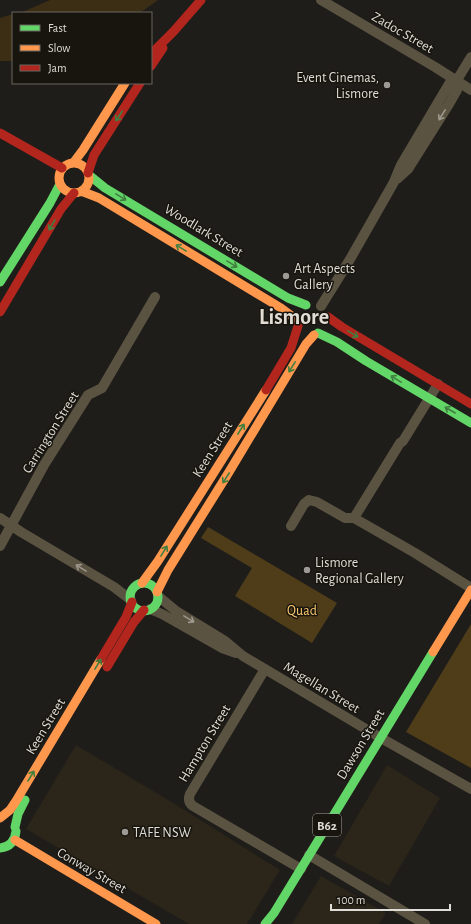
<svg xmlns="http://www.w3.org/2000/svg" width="471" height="924" viewBox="0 0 471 924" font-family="'Alegreya Sans',sans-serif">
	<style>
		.built { fill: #2b251a }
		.green { fill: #4f3d19 }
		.water { fill: #3c2e14 }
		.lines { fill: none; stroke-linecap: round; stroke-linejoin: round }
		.street { stroke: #5b5342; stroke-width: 10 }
		.fast { stroke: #63d668; stroke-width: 9 }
		.slow { stroke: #ff974d; stroke-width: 9 }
		.jam { stroke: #b3261e; stroke-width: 9 }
		.oneway { stroke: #9d988d }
		.oneway2 { stroke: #417f40 }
		.poi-dot { fill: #9c9a96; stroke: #18150e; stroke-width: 1.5 }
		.labels { text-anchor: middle; stroke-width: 3; stroke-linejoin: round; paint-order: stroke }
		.shield { fill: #18150e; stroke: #a3a19b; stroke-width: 1 }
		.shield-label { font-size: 13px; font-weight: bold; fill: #dfddd8 }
		.street-label { font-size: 14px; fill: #dfddd8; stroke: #18150e }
		.poi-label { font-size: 14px; fill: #dfddd8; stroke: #18150e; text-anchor: start }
		.park-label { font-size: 14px; fill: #f9c76d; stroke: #18150e }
		.town-label { font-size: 22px; font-weight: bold; fill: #e2ddd4; stroke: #18150e }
	</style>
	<rect width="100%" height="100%" fill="#1f1d1a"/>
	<path class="built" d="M76,745l99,59 105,66 -33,54h-58l-163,-95z
		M387,765l53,33 -51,88 -55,-30z
		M321,876l65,37 -7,11h-87z"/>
	<path class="green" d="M208,527l129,76 -25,40 -77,-47 17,-28 -51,-30z
		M471,624v144l-65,-36z"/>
	<path class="water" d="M50,0h108l-14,10 -6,3h-120l7,-2z
		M13,14v47h-13v-43z"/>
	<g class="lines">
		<path class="street" d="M321,0l114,67 36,23
			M397,179l11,-10 41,-65 8,-14v-10
			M321,306l28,-45 45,-79 7,-17 48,-81 8,-4 14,-23
			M0,518l21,14 93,55 17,13
			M354,518l61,35 56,35
			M291,526l13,-22 5,-4 8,2 28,16h9l46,-75 3,-2 35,-57
			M0,546l44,-81 44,-70 14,-7 53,-91
			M158,596l18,15 49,30 18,15 138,82 90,51
			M150,609l12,5 60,34 14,5
			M265,669l-75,125c-2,5 -1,9 3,12l108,63
			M309,855l116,69"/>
		<path class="fast" d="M89,175l16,13 183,110 18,7
			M0,282l50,-79 10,-19
			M318,333l19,9 29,19 105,62
			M130 597a14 14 0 1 1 28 0a14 14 0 1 1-28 0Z
			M15,827l3,-13 7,-14
			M0,848c10,-1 15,-7 16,-17
			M265,924l9,-11 159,-261"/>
		<path class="slow" d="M74,162l9,-12 42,-67
			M59 178a15 15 0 1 1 30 0a15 15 0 1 1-30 0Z
			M81,191l18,7 182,110 16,12
			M142,583l16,-22 108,-171
			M157,592l11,-22 61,-98 77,-128 8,-9
			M433,652l38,-62
			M0,818l10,-8 6,-9 85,-142
			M15,840l141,84"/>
		<path class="jam" d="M151,54l23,-23 27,-31
			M151,66l12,-18
			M0,133l62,35
			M88,173l6,-18 46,-72
			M0,312l61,-103 13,-16
			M328,317l14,10 129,77
			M266,390l25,-42 7,-22
			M101,659l25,-42 6,-15
			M107,667l27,-45 10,-12"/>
	</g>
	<defs><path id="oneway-shaft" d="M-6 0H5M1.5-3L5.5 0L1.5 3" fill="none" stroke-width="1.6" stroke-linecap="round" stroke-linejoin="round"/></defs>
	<g class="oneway">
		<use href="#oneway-shaft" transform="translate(442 115) rotate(122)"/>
		<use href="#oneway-shaft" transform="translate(81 568) rotate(-149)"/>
		<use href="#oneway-shaft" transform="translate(189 619) rotate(31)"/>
	</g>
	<g class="oneway2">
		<use href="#oneway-shaft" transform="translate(119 116) rotate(123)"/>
		<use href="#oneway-shaft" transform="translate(121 197) rotate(31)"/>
		<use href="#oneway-shaft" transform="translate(52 225) rotate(121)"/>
		<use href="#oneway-shaft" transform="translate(181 248) rotate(-149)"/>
		<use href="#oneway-shaft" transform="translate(232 264) rotate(31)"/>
		<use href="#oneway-shaft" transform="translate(353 334) rotate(31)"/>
		<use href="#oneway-shaft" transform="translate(292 367) rotate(122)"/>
		<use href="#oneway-shaft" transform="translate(396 379) rotate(-149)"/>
		<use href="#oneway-shaft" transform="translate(450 410) rotate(-150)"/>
		<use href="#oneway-shaft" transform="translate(241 429) rotate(-58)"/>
		<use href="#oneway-shaft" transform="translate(226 478) rotate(123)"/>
		<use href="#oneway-shaft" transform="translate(164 551) rotate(-58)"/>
		<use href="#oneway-shaft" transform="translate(98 664) rotate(-59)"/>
		<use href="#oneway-shaft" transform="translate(31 776) rotate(-59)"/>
	</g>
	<g class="poi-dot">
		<circle cx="387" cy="85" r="4"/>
		<circle cx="286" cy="276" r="4"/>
		<circle cx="307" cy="570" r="4"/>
		<circle cx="125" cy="832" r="4"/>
	</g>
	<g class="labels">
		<rect class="shield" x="313" y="814" width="28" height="22" rx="3"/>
		<g class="shield-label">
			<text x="327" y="830">B62</text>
		</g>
		<g class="street-label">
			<text transform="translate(403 32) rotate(30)" y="5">Zadoc Street</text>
			<text transform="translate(204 230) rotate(31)" y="5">Woodlark Street</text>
			<text transform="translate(50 432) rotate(-58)" y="5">Carrington Street</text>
			<text transform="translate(212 449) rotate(-58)" y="5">Keen Street</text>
			<text transform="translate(322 687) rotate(31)" y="5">Magellan Street</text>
			<text transform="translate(45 726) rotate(-59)" y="5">Keen Street</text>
			<text transform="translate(204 743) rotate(-59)" y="5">Hampton Street</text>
			<text transform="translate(360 744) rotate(-59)" y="5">Dawson Street</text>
			<text transform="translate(92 870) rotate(30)" y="5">Conway Street</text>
		</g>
		<g class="poi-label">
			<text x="379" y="82" text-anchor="end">Event Cinemas,<tspan x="379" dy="16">Lismore</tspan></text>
			<text x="294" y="273">Art Aspects<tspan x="294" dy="16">Gallery</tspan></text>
			<text x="315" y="567">Lismore<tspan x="315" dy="16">Regional Gallery</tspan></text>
			<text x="133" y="837">TAFE NSW</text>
		</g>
		<g class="park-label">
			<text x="302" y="615">Quad</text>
		</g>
		<g class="town-label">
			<text x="294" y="324">Lismore</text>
		</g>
	</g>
	<rect x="12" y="12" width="140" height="72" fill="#18150e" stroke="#68655f"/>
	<rect x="20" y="25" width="20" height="6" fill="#63d668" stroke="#68655f"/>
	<text x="48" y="32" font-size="12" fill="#dfddd8">Fast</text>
	<rect x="20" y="45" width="20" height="6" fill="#ff974d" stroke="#68655f"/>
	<text x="48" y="52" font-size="12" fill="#dfddd8">Slow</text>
	<rect x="20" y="65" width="20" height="6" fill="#b3261e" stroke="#68655f"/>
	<text x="48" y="72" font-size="12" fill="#dfddd8">Jam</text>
	<path d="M331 904v6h119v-6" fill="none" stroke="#dfddd8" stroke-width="2"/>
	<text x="337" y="904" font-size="12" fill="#dfddd8" stroke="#18150e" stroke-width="3" paint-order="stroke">100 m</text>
</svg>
